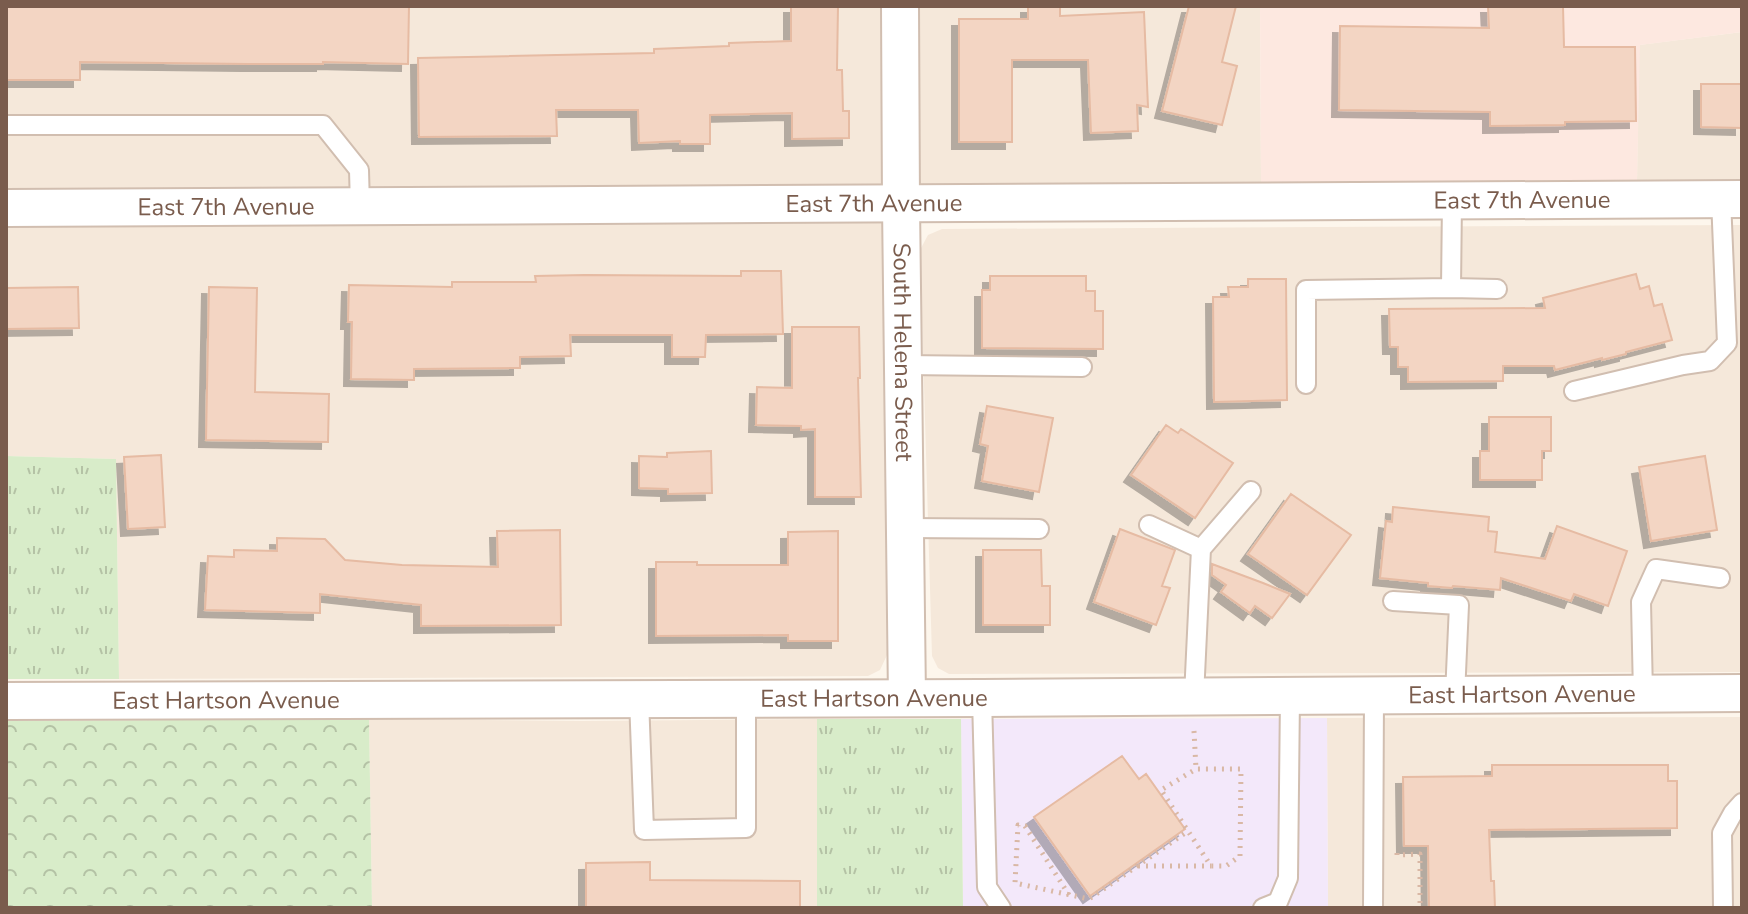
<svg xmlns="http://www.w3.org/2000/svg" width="1748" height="914" viewBox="0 0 1748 914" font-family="'Nunito Sans',sans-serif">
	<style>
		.residential { fill: #f5e8da }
		.commercial { fill: #fde8e0 }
		.education { fill: #f3e8fa }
		.grass { fill: url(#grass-tufts) }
		.forest { fill: url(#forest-crowns) }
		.building { fill: #f3d5c3; stroke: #e6bba3; stroke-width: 2; filter: url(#shadow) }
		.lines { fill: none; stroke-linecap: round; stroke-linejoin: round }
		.service-casing { stroke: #d1beb0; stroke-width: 22 }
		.minor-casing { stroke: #d1beb0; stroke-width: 40 }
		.path { stroke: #d9b8a5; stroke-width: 5; stroke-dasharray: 2 6; stroke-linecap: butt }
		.service { stroke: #fff; stroke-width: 18 }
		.minor { stroke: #fff; stroke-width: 36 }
		.labels { text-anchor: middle; stroke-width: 6; stroke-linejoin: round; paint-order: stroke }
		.street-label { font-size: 24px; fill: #7a5c4d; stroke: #fffaf3 }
	</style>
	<defs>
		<pattern id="grass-tufts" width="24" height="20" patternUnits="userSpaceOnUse" patternTransform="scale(2)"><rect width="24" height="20" fill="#d8ecc9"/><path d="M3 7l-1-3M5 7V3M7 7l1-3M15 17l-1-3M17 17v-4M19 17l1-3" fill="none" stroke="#b4c2a5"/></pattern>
		<pattern id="forest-crowns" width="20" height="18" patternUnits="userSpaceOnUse" patternTransform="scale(2)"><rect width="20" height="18" fill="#d8ecc9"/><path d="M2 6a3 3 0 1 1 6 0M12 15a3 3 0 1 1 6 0" fill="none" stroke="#b4c2a5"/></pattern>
		<filter id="shadow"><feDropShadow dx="-7" dy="7" stdDeviation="0" flood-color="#0004"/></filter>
	</defs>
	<rect width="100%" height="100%" fill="#fdf6ec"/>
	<path class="residential" d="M6,6h1254l1,177 -237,3 -142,-1 5,470 -7,15 -12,6 -749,3 -3,-220 -110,-3z
		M1742,32v148l-105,1 2,-136z
		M1742,225v447l-793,2 -11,-6 -6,-12 -12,-406 8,-15 14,-6z
		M1742,717v191h-414l-1,-190z
		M369,719l213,2 235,-2v189h-445z"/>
	<path class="commercial" d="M1260,6h482v26l-102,13 -3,136 -376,2z"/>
	<path class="education" d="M1327,718l1,190h-365l-2,-189z"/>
	<path class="grass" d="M6,456l110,3 3,220h-113z
		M817,719h144l2,189h-146z"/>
	<path class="forest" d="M369,719l3,189h-366v-187z"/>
	<path class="building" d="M6,6h403l-1,58 -85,-2v2h-75l-168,-2v18h-74z
		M791,6h47l-1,64h5l1,41h6v27l-57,1v-26l-82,2v29h-30v-3l-41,2 -1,-33h-82l1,26 -138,1 -1,-79 236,-5v-4l75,-3v-3l62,-2z
		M1028,6h32v10l84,-4 4,95 -11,-2 1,26 -47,2 -3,-73h-76v82h-53v-123h69z
		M1189,6h47l-14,56 15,4 -15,59 -60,-14z
		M1488,6h75l1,41h71l1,74 -71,1v3l-75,1v-14l-151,-2 1,-84 149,2z
		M1701,84h41v44l-41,-1z
		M741,271h40l2,63 -77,1 -1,22h-33v-22h-102l1,21 -51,1v11l-106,1v11l-63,-1 1,-57h-4l1,-37 103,2v-5h84l-1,-6 50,-1 156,1z
		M1636,274l4,15 9,-3 5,20 8,-2 10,36 -46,12v2l-24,6v-2l-47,12 -1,-4h-51v15l-95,1v-15h-10v-20h-8l-1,-38 156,-1 -2,-10z
		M990,276h96v15h9v20h8v38l-121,-1v-58h8z
		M1248,279h38l1,121 -73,2 -1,-105h16l-1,-10h20z
		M78,287l1,41 -73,1v-41z
		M209,287l48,1 -2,104 74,2 -1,48 -122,-2z
		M792,327h67l1,51h-2l3,119h-46v-68l-14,1v-4l-45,-1 1,-38 35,1z
		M987,406l66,12 -14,74 -57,-11 6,-35 -8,-2z
		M1489,417h62v34h-9v29h-62v-29h9z
		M1166,425l12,8 3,-4 52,34 -38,55 -64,-43z
		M711,451l1,42 -44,1v-5l-29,-1v-32l28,1v-4z
		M161,455l4,72 -37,2 -4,-72z
		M1705,456l12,74 -66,11 -12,-74z
		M1291,494l60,41 -44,60 -59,-41z
		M1393,507l96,10 -1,14 9,1 -2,20 50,7 12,-33 70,25 -19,55 -34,-12 -3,7 -70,-23 -1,12 -47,-4 -1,2 -24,-2v-3l-48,-5 6,-57 6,1z
		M1120,529l55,21 -13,36 8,2 -14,37 -62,-23z
		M560,530l1,95 -140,1v-21l-101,-11v19l-115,-3 3,-54 26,1v-7l43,1v-13l48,1 20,21 57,5 96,2 -1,-36z
		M838,531v110h-50v-6l-132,1v-74h41v3h91v-33z
		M983,550h58l1,36h8v39h-67z
		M1212,564l51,19 27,11 -18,24 -17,-12 -5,7 -29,-21 5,-7 -14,-10z
		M1122,756l17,23 7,-5 39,55 -95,67 -56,-79z
		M1492,765h176v16h9v47l-188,2 2,51h3l1,27h-66l-1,-62h-24l-1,-69 89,-1z
		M650,862v18l150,1v27h-214v-45z"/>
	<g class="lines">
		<defs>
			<path id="service" d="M6,125h317l36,45 1,37
				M1451,288l46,1
				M903,365l179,2
				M1306,384v-94l145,-2 1,-87
				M1574,391l109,-26 27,-4 17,-18 -6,-144
				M1149,525l52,24
				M905,528l134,1
				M1393,601l66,4 -4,90
				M1643,694l-2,-92 15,-33 64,9
				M1194,696l7,-147 50,-58
				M982,698l5,189 14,21
				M639,699l5,131 102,-2v-129
				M1263,908l15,-6 10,-24 2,-182
				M1373,908l1,-213
				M1723,908l-1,-75 11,-20 9,-10"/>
			<g id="minor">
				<path id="s1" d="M900,6l1,199 6,493"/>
				<path id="s2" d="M6,208l1736,-9"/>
				<path id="s3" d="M6,701l976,-3 760,-5"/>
			</g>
		</defs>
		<use href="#service" class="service-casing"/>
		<use href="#minor" class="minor-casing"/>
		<path class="path" d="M1194,731l2,38h45l-1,87 -14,10h-15l-50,-76 35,-21
			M1397,853v2l23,-1v54
			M1138,866h73
			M1069,895l-44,-69 -7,-1 -3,58 74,16 99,-68"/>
		<use href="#service" class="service"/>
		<use href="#minor" class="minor"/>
	</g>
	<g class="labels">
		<g class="street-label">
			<text dy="8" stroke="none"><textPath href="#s2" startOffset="1516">East 7th Avenue</textPath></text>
			<text dy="8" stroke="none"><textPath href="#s2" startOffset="868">East 7th Avenue</textPath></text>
			<text dy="8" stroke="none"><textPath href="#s2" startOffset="220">East 7th Avenue</textPath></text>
			<text dy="8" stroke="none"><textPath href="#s1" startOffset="346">South Helena Street</textPath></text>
			<text dy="8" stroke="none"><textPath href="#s3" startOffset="1516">East Hartson Avenue</textPath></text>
			<text dy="8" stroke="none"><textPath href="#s3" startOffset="868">East Hartson Avenue</textPath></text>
			<text dy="8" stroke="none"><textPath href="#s3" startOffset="220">East Hartson Avenue</textPath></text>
		</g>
	</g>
	<rect width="1748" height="914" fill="none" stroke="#7a5c4d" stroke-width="16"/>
</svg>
